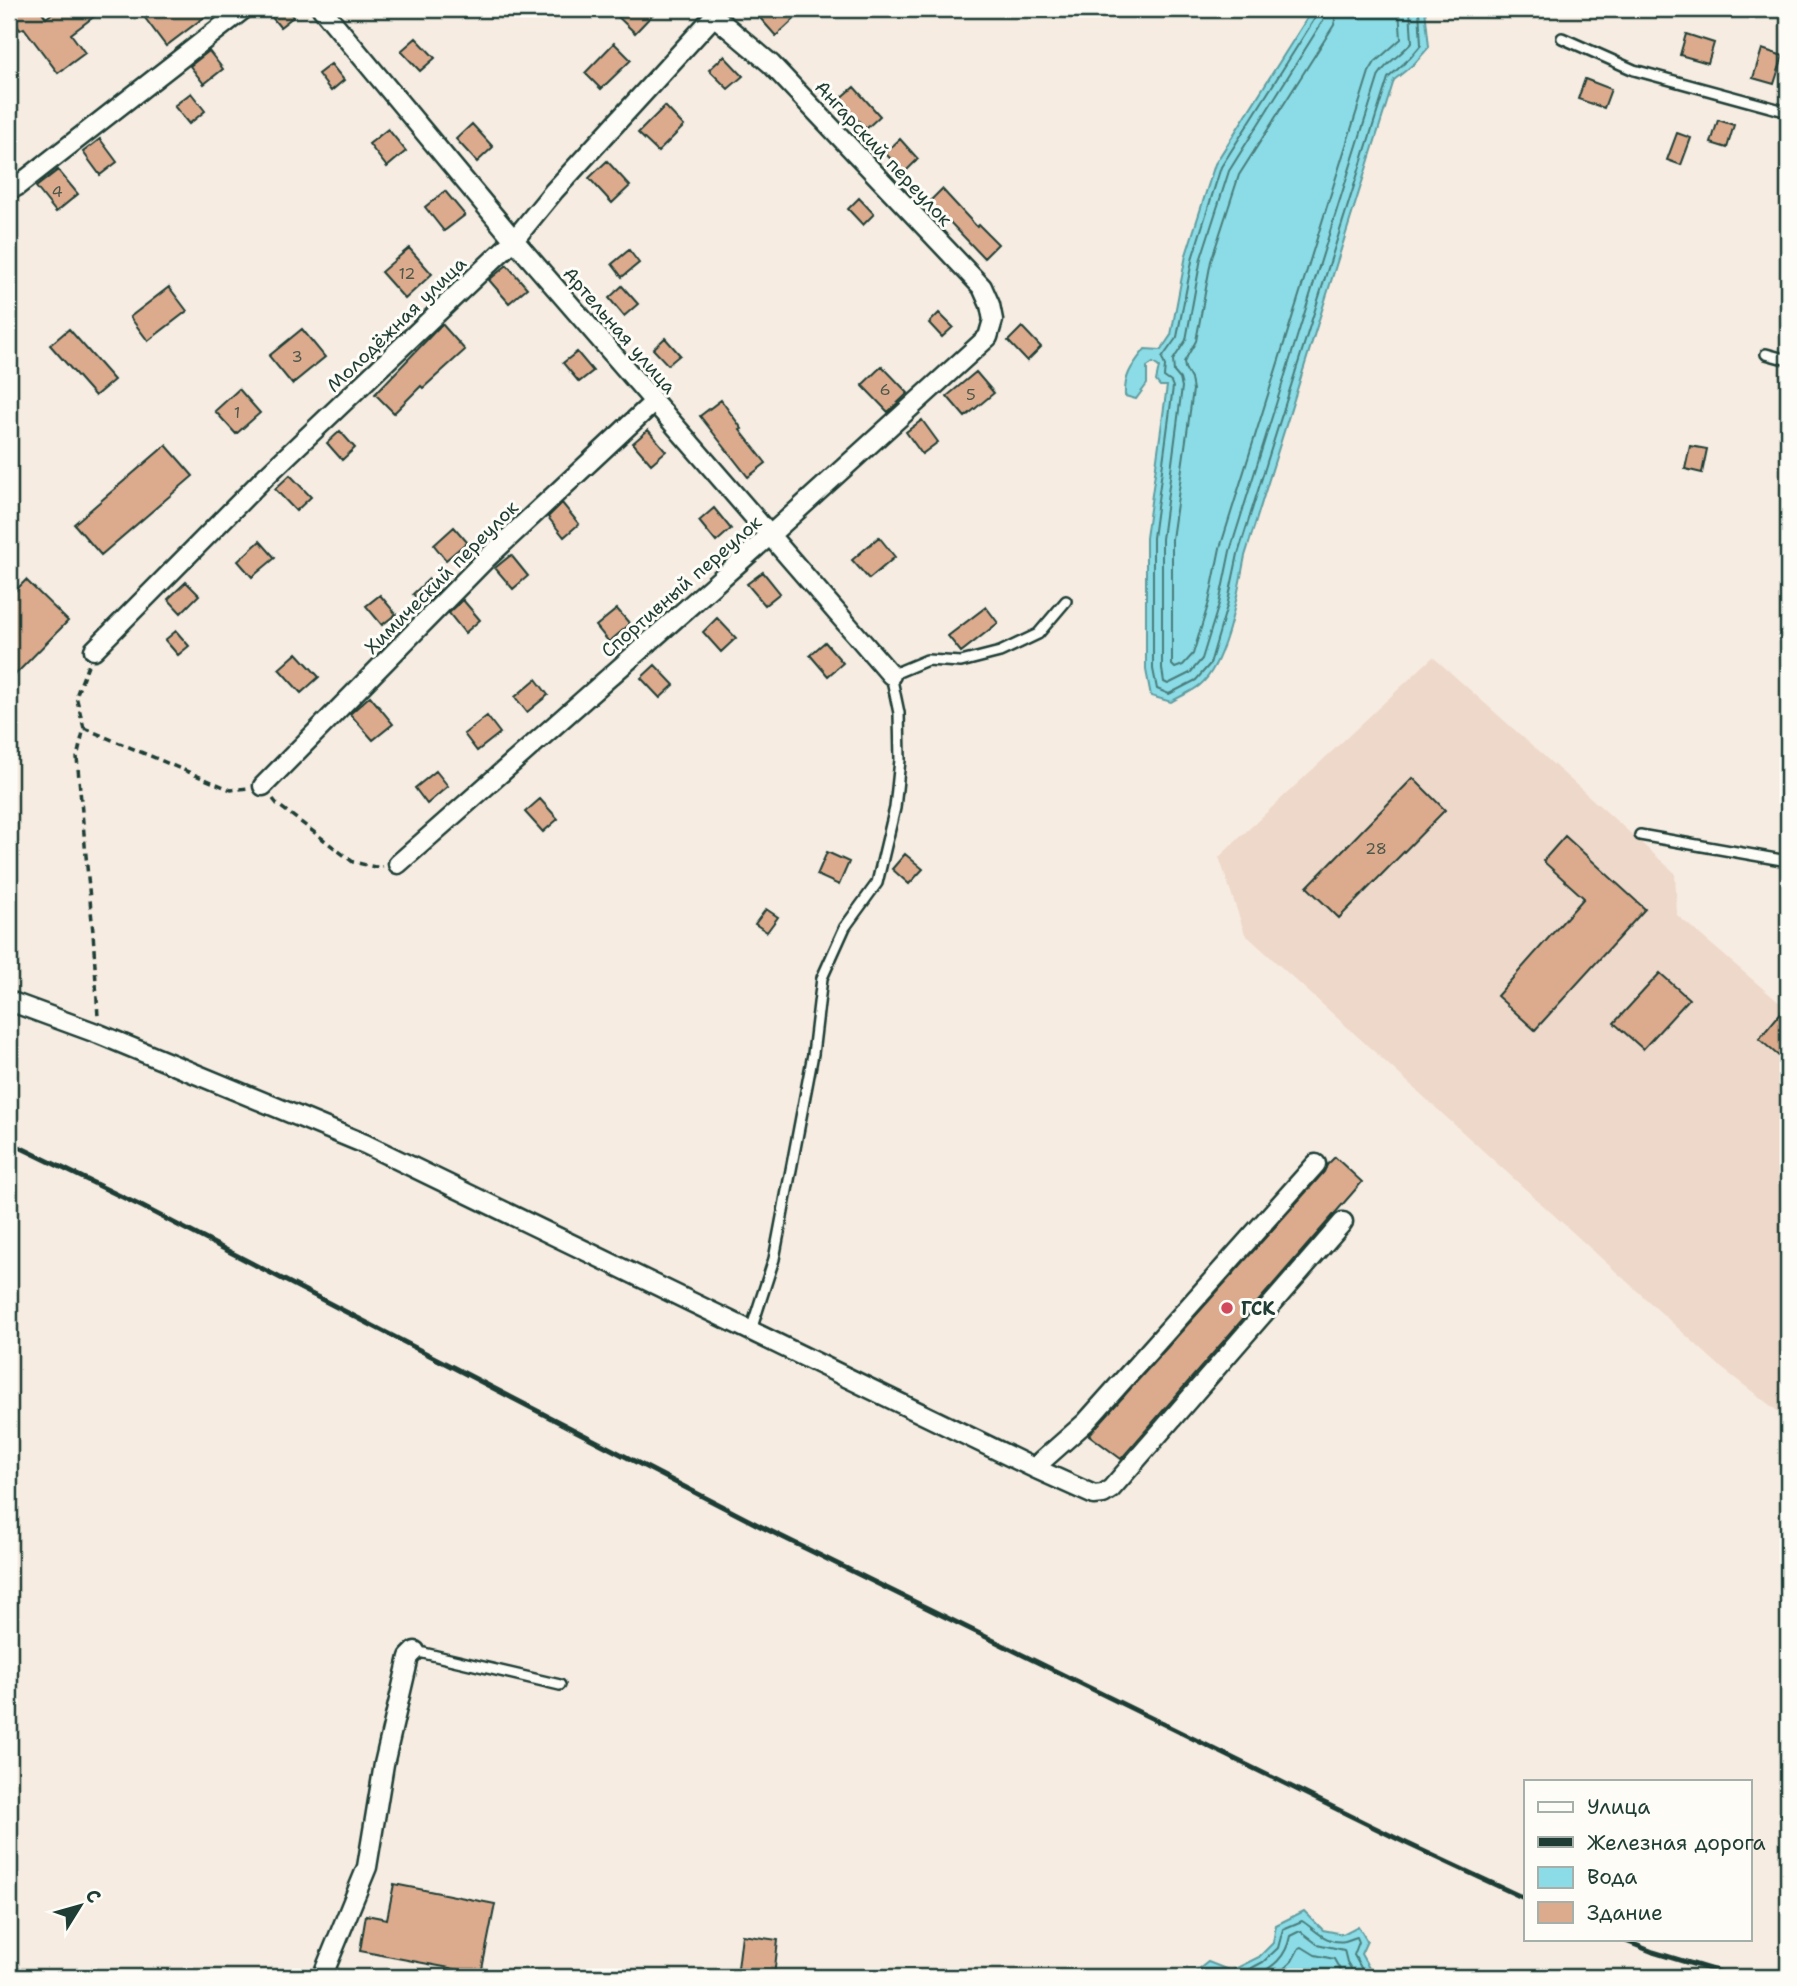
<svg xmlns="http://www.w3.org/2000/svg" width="1797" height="1986" viewBox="0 0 1797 1986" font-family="'Shantell Sans',sans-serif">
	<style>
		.built { fill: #eed8c9 }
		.water { fill: #8bdce6; stroke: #609c9f; stroke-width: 2 }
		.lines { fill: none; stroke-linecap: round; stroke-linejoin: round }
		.shore { stroke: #4a7d7b; stroke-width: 2 }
		.building { fill: #dcab8e; stroke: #1f3d34; stroke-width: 2 }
		.lane-casing { stroke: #1f3d34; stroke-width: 14 }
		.street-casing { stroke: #1f3d34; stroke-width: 23 }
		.path { stroke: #1f3d34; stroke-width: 3.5; stroke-dasharray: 7 5; stroke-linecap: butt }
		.lane { stroke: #fdfcf7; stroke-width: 9 }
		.street { stroke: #fdfcf7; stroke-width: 18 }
		.rail { stroke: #1f3d34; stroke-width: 5 }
		.poi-dot { fill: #d1495b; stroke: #fdfcf7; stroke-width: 2.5 }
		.labels { text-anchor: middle; stroke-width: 6; stroke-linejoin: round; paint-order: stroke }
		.number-label { font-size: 16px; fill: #4e584a }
		.street-label { font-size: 19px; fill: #1f3d34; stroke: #fdfcf7 }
		.poi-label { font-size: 19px; font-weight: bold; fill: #1f3d34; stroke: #fdfcf7; text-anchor: start }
	</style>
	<rect width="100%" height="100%" fill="#f6ece2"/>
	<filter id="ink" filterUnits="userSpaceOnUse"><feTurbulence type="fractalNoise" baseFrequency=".0143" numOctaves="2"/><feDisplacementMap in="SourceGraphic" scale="14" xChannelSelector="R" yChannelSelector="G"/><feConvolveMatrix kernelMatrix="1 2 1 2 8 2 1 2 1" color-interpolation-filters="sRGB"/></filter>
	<g filter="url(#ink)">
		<path class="built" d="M1433,657l242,216 2,42 111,95v409l-65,-50 -478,-435 -26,-77z"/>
		<path class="water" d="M1313,9h112l4,38 -14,16 -21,17 -149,476c-7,34 -18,107 -45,129 -8,7 -20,11 -29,17l-20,-6 -5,-26v-132l21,-152h-7l-4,-5 3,-14 -6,-4 -6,4v17l-11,15 -11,-3c-1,-21 7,-30 20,-47l16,1 10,-15 15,-80 29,-91z
			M1304,1911l19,19 20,4 15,-8 9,15 -6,13 13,23h-185l19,-15 23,9 28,-14 14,-14 3,-18z"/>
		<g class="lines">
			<path class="shore" d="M1318,9l-1,6 -96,152 -28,89 -16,81 -15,21 3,8 -1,11 7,5 2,5 -20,151v131l4,20 12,5 27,-14 14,-16 17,-58 11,-52 150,-476 22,-20 11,-13 -2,-36
				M1327,9l-3,10 -95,152 -28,87 -15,82 -13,20 1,12 6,7 2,8 -20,152v130l2,13 4,2 22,-11 12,-14 17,-55 11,-53 149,-476c8,-13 23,-21 33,-33l-2,-33
				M1337,9l-3,16 -95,150 -28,86 -15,80 -12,21 1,6 6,11 2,11 -21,149v126l3,3 8,-3 10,-11 16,-52 11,-54 149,-476 6,-10 26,-23 -2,-30
				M1235,1977l28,-15 15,-14 5,-19 19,-8c13,8 25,24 43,20 4,-1 8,-3 12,-4l2,5 -5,13 12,22
				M1254,1977c19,-10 32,-19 36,-41l10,-5 17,13 27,6 3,12 9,15
				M1275,1977l17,-16 7,-13 3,-1 13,8 19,4 10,18"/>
		</g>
		<path class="building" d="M9,9h31l6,9 12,-9h46l-33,25 14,19 -27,20 -34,-45 -4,2 -11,-16z
			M157,9h58l-49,37 -21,-28z
			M265,9h22l6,8 -13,10z
			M610,9h48l-23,24z
			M770,9h35l-29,27 -16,-18z
			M1686,34l28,9 -6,20 -28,-8z
			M416,38l19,20 -15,13 -19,-20z
			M614,43l17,17 -30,29 -16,-16z
			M1762,49l21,7 -9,28 -21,-6z
			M209,51l14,18 -19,15 -14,-18z
			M724,56l19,20 -15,13 -19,-19z
			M331,64l13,16 -13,11 -13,-17z
			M1585,79l26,10 -7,19 -26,-9z
			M854,87l26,29 -14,13 -27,-29z
			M191,93l14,18 -16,13 -15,-18z
			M665,106l19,20 -26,26 -20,-19z
			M1718,120l16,5 -7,23 -16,-5z
			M472,124l21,23 -16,15 -21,-23z
			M388,129l18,22 -19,16 -18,-23z
			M1677,133l14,5 -10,27 -14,-5z
			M100,139l17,23 -17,13 -17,-23z
			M900,139l18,20 -14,14 -19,-20z
			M607,161l23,25 -18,17 -23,-25z
			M58,170l20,24 -22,18 -20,-25z
			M942,189l35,38 2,-2 19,19 -14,14 -35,-37 -3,2 -18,-20z
			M445,191l20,24 -21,16 -19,-24z
			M859,198l15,16 -11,11 -15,-16z
			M409,248l23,26 -27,25 -24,-27z
			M629,250l10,13 -17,14 -10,-13z
			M507,265l20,23 -18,15 -20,-23z
			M622,286l16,18 -14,12 -15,-18z
			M169,287l18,24 -39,30 -18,-24z
			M939,313l14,14 -11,10 -13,-14z
			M442,324l23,26 -42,38 -2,-2 -27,27 -19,-19z
			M1022,327l19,20 -14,14 -19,-20z
			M69,329l45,51 -19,16 -45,-51z
			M302,329l23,28 -33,27 -23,-28z
			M665,338l15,17 -12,10 -15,-16z
			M577,352l16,19 -14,11 -16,-19z
			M882,366l26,27 -20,19 -26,-27z
			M976,372l18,21 -29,24 -18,-21z
			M239,389l21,24 -24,21 -21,-23z
			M721,400l21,29 -2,1 26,33 -18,14 -48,-61z
			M922,420l16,22 -16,12 -16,-22z
			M648,430l18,21 -15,13 -18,-21z
			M340,431l15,17 -13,12 -15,-17z
			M166,445l27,31 -92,79 -27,-31z
			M1690,446l17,3 -5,24 -17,-4z
			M290,475l21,22 -15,14 -21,-22z
			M562,503l17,21 -15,13 -16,-20z
			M714,508l17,21 -15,13 -17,-21z
			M454,527l13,15 -21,18 -12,-15z
			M879,537l16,20 -26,22 -17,-19z
			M260,541l15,17 -23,19 -14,-16z
			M511,555l17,21 -15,13 -18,-21z
			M763,572l17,21 -15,12 -18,-21z
			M429,579l11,11 -16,15 -11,-11z
			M26,580l42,41 -59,60v-84z
			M186,582l13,13 -18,18 -13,-14z
			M380,595l16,19 -14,11 -16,-19z
			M463,600l17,20 -15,13 -16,-20z
			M986,607l12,16 -37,29 -13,-16z
			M617,609l13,15 -21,18 -13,-16z
			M717,618l19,20 -15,14 -18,-20z
			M176,631l13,15 -11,9 -13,-15z
			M825,642l18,21 -15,13 -18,-21z
			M297,653l22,24 -18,16 -22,-24z
			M655,665l19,20 -14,13 -19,-20z
			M536,679l12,16 -21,17 -12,-15z
			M370,696l23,28 -20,16 -23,-26z
			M487,716l13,17 -23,18 -13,-17z
			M436,771l12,15 -21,18 -12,-16z
			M1413,778l32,32 -106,108 -32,-31z
			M540,799l18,20 -15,13 -18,-20z
			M1565,836l80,73 -110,121 -38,-34 87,-98 -41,-37z
			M827,852l22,10 -10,23 -22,-10z
			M905,854l18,15 -14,15 -17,-15z
			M766,909l12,8 -11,15 -12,-8z
			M1660,973l29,26 -46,50 -29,-26z
			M1788,1004v60l-29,-25z
			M1335,1157l27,25 -241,277 -32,-24 235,-263 3,-7z
			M394,1884l101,20 -14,70 -121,-23 6,-36 21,4z
			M742,1935l36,5 -4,37h-37z"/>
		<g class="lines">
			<defs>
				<path id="lane" d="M1562,38l72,32 154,42
					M1766,354l22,6
					M1640,835l148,26
					M751,1330l23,-71 39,-205 9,-76 23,-51 32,-44 18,-75 5,-48 -1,-47 -8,-38 36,-15 34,2 39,-10 38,-18 28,-33
					M415,1651l145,34"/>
				<path id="street" d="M322,9l192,231 377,435
					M16,187l228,-178
					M94,650l171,-173 249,-237 40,-49 160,-175 57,48 211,223 8,18 3,15 -5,17 -219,199 -371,328
					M263,786l224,-228 167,-156
					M9,1001l90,33 266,110 669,324 52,-46 230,-258
					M1034,1468l60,27 9,-1 8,-5 232,-267
					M322,1977l45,-110 17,-103 25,-107 6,-6"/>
			</defs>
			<use href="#lane" class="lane-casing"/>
			<use href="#street" class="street-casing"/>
			<path class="path" d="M88,665l-12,31 8,32 -7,29 16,175 5,85
				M84,728l147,62 17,-2
				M273,799l4,5 76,58 22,5 8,-1"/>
			<use href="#lane" class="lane"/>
			<use href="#street" class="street"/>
			<path class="rail" d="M9,1142l134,65 617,319 646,317 120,56
				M1621,1939l32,13 83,25"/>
		</g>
	</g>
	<circle class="poi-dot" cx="1227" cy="1308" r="7"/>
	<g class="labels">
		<g class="number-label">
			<text x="57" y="197">4</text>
			<text x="407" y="279">12</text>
			<text x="297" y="362">3</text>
			<text x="885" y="395">6</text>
			<text x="971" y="400">5</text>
			<text x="237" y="418">1</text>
			<text x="1376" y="854">28</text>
		</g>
		<g class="street-label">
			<text transform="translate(884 153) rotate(47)" y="7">Ангарский переулок</text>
			<text transform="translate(396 324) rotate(-44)" y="7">Молодёжная улица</text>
			<text transform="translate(620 330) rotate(49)" y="7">Артельная улица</text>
			<text transform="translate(441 577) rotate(-45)" y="7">Химический переулок</text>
			<text transform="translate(681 586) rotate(-41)" y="7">Спортивный переулок</text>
		</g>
		<g class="poi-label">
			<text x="1241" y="1315">ГСК</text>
		</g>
	</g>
	<rect width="1797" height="1986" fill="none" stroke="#fdfcf7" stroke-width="35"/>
	<rect x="18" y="18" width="1762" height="1951" fill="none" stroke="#1f3d34" stroke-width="2.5" filter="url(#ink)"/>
	<rect x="1524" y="1780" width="228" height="161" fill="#fdfcf7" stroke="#a4b0a9" stroke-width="2"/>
	<rect x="1538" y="1802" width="35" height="10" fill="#fdfcf7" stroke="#a4b0a9" stroke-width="2"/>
	<text x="1587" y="1814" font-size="21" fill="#1f3d34">Улица</text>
	<rect x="1538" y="1837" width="35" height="10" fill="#1f3d34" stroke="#a4b0a9" stroke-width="2"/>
	<text x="1587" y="1850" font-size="21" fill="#1f3d34">Железная дорога</text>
	<rect x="1538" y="1867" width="35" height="21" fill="#8bdce6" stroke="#a4b0a9" stroke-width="2"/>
	<text x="1587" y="1884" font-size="21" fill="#1f3d34">Вода</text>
	<rect x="1538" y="1902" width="35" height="21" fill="#dcab8e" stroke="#a4b0a9" stroke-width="2"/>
	<text x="1587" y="1920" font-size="21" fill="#1f3d34">Здание</text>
	<g transform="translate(80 1906) rotate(53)" stroke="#fdfcf7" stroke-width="5" paint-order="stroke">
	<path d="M0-5L12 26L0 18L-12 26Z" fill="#1f3d34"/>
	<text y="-10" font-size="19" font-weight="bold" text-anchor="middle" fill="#1f3d34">С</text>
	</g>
</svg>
